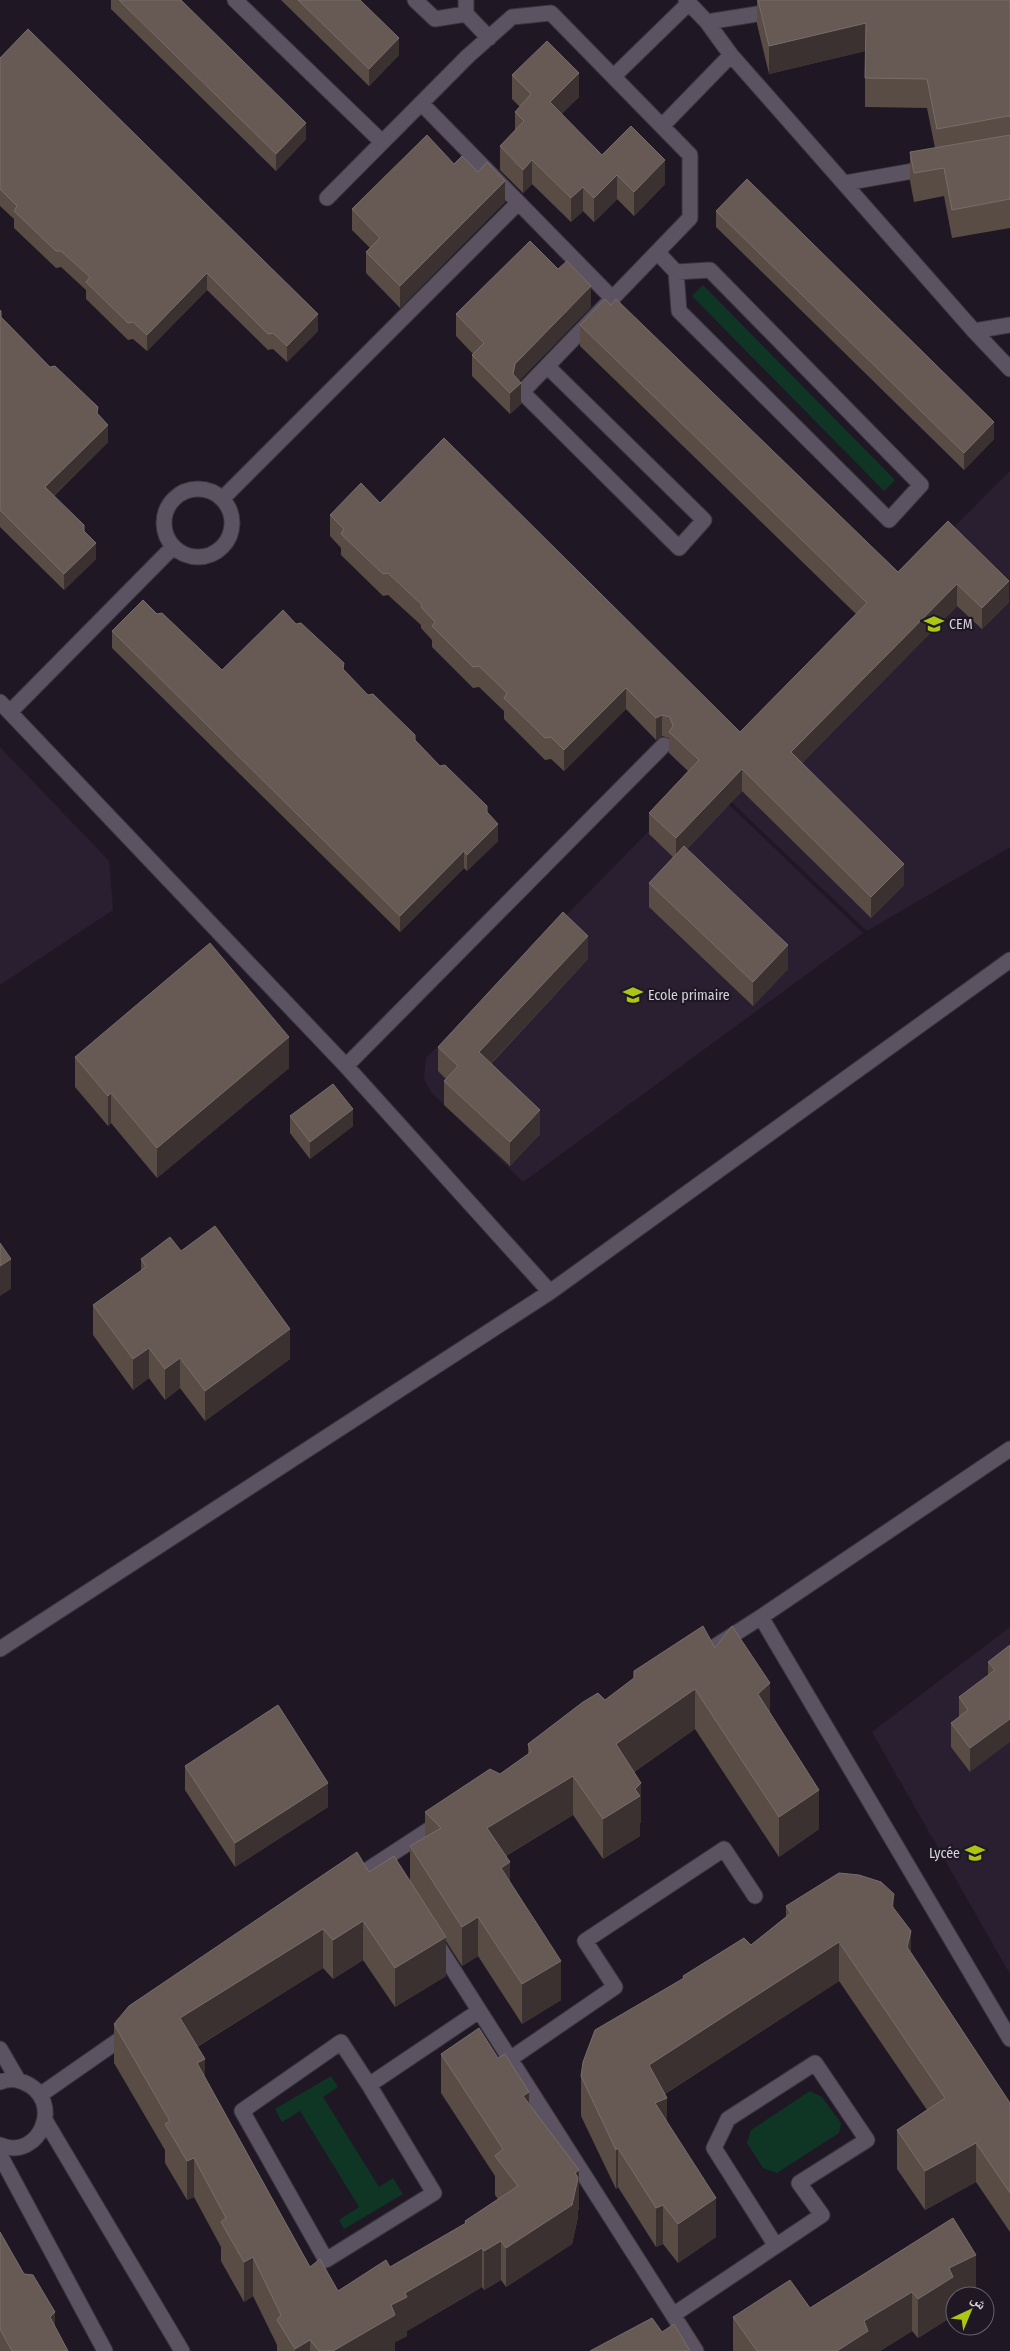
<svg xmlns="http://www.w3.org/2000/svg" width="1010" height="2351" viewBox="0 0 1010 2351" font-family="'Fira Sans Condensed','Noto Naskh Arabic',sans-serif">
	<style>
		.built { fill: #291f31 }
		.green { fill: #0f3525 }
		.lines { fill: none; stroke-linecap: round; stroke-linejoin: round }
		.minor-casing { stroke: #3a353e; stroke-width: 17 }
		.minor { stroke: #5b5361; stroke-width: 15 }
		.wall { fill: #594c44 }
		.shaded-wall { fill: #3c3131 }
		.building { fill: #675a54; stroke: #786d69 }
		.labels { text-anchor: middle; stroke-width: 4.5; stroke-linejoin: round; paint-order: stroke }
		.poi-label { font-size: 14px; fill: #d6d1da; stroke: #1f1824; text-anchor: start }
	</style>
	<rect width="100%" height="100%" fill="#1f1824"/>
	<path class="built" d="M1010,471v376l-143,84 -163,-155z
		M0,747l109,114 4,49 -113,75z
		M701,778l162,155 -340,249 -92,-90 -7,-14 2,-20z
		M1010,1627v347l-138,-242z"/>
	<path class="green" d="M703,285l192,195 -11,11 -192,-195z
		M331,2076l7,11 -15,10 56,90 14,-9 10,16 -59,35 -5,-9 20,-13 -59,-96 -18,11 -7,-13z
		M810,2091l12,6 19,26 -2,10 -62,40 -14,-5 -16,-25 4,-13z"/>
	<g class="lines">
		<defs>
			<path id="minor" d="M235,0l147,142
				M415,0l20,19 31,-5
				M466,0v14l23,24
				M686,0l21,22 24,33 243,276 36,38
				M707,22l68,-11
				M614,76l75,-73
				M421,103l192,196
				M663,125l68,-70
				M845,183l85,-15
				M327,198l141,-142 44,-39 39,-4 139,142v63c-56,58 -112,116 -168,174l157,156 25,-28 -157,-154
				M658,253l18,19 34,-2 211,215 -32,35 -210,-209 -3,-39
				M974,331l36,-6
				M164 523a34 34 0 1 1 68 0a34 34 0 1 1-68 0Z
				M222,499l296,-296
				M0,702l346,364 204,226 460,-332
				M10,712l163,-165
				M346,1066l318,-321
				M761,1617l249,422
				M0,1649l550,-357
				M697,1658l64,-41 249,-168
				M352,1880l90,-59
				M435,1941l261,410
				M0,2049l18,31
				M510,2059l105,-72 -30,-46 139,-92 31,47
				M0,2082c7,-3 16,-3 23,0 43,17 17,80 -23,63
				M369,2085l65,108 -108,67 -84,-149 99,-69 28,43 110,-74
				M40,2095l89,-62
				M45,2120l137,231
				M0,2155l105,196
				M673,2315l149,-100 -23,-32 68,-43 -52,-77 -87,56 -14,29 62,98"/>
		</defs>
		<use href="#minor" class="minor-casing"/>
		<use href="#minor" class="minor"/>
	</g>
	<path class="wall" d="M111,0h70l125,139 -30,32 -165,-162z
		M281,0h79l39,55 -30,31z
		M757,0h253v228l-58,10 -8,-42 -30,6 -4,-21v-29l25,-4 -8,-40 -62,-1v-56l-96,23 -12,-50z
		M0,58l318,273 -31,31 -14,-13 -5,1 -61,-60 -60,61 -14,-12 -5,1 -42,-41v-9l-25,-23 -5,1 -42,-40v-9l-14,-13z
		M512,75l67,22 -18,17 41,41 63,29 -31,32 -17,-17 -23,23 -11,-11 -12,11 -39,-38 -9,9 -23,-23v-24l15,-16v-18l5,-5 -8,-8z
		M454,164l51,38 -105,106 -34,-35v-21l4,-4 -18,-18v-21z
		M716,211l278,228 -30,31 -248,-243z
		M591,307l-72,74 2,23 -11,10 -38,-38v-21l1,-1 -17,-18v-22z
		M0,310l1,7 49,50 48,47 10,28 -54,54 30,35 12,28 -32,31 -64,-63z
		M580,325l318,247 50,-51 61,81 -27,27 -25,-23 -155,157 102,122 -33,33 -129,-127 -55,58 101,120 -35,37 -104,-99v-24l24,-26 -24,-23v-21l39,-42 -19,-18v-15l-7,-2 -6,4 -30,-31 -62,62 -13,-12 -6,1 -41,-41v-8l-25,-24 -6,1 -41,-41v-7l-11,-12v-3l-33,-30 -5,1 -42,-41v-7l-11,-12v-21l50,-12 360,229 116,-118 -276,-268z
		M157,614l65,56 74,-46 48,46 24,25 47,46 72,72 11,28 -31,30 -3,-3 -64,64 -288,-284v-17z
		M588,959l-97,105 49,70 -30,32 -66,-61v-24l2,-2 -8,-8v-24z
		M75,1057l214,11 -132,110 -46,-55 -3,3 -33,-39z
		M290,1116l63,10 -43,33 -20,-26z
		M181,1251l109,108 -85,62 -25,-33 -15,12 -16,-22 -16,12 -40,-55v-30l48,-34v-12z
		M1010,1645l-40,127 -19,-25v-24l8,-6v-20l29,-22v-13z
		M715,1648l55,65 49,116 -40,28 -84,-128 -61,43 7,50 -1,1v13l-37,23 -30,-44 -67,41 4,26 51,118 -39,24 -44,-68 -16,10 -16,-25v35l-51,31 -32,-47 -30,19 -10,-11 -126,79 8,30 105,190 28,24 52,-24 75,-43v-3l33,-22 -3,-4v-19l-54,-83v-39l88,50 50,105 -1,1v7l-6,27 -66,43 -5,-7 -17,10 -2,-3 -75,44v5l-12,6v9h-118v-6l-24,-49 -9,6 -23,-41v-14l-27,-50 -7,3 -22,-37v-13l-51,-87v-39l255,-152 41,9v-35l15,-9v-25l75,-38 28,-20v-10l77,-44z
		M185,1766l143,41 -93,60 -50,-77z
		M786,1906l108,4 17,42 99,151v129l-34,-50 -51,28 -28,-41v-39l30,-20 -88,-129 -174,113 2,28 49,115 -38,26 -15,-19 -7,3 -38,-60 -2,2 -35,-73v-40l102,-98v-2l68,-31 35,-28z
		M953,2218l23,76 -4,2h-17v8l-2,1v11l-35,22 -6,-7 -32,20h-147v-34l77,-9z
		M0,2232l24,42 31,53 13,24h-68z"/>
	<path class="shaded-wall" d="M866,23v28l-97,23v-28z
		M399,38v17l-30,31v-17z
		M579,73v24l-29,29v-24z
		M306,123v16l-30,32v-17z
		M532,160v24l-9,9v-23z
		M665,160v24l-31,32v-24z
		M617,175v24l-23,23v-24z
		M505,181v21l-105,106v-22z
		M583,187v24l-12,11v-24z
		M207,273v17l-60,61v-16z
		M591,286v21l-76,78 6,-2v21l-11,10v-21l5,-29z
		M318,314v17l-31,31v-16z
		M994,422v17l-30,31v-17z
		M108,425v17l-63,62v-17z
		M96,543v16l-32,31v-16z
		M1009,581v21l-27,27v-21z
		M957,584v22l-166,168v-22z
		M626,688v21l-62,62v-21z
		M662,715v21l-6,4v-22z
		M742,769v22l-66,69v-22z
		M498,824v17l-31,30v-16z
		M464,851v17l-64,64v-16z
		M904,864v21l-33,33v-21z
		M588,936v23l-109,117v-24z
		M788,945v24l-35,37v-24z
		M289,1037v31l-132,110v-30z
		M111,1093v30l-3,3v-30z
		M353,1109v17l-43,33v-17z
		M540,1110v24l-30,32v-24z
		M11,1259v30l-11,7v-30z
		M290,1329v30l-85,62v-30z
		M149,1348v30l-16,12v-31z
		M180,1358v30l-15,12v-31z
		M770,1683v39l-12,-28z
		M695,1689v40l-79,55v-40z
		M1010,1719v23l-40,30v-24z
		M573,1776v39l-86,52v-39z
		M328,1783v24l-93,60v-24z
		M641,1783v39l-1,1v13l-37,23v-40z
		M819,1790v39l-40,28v-40z
		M510,1862v39l-9,-33z
		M894,1894v39l-2,-27z
		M478,1917v39l-16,10v-39z
		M363,1921v39l-30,19v-39z
		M323,1929v39l-143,89v-39z
		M911,1931v39l-4,-23z
		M446,1937v39l-51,31v-39z
		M839,1942v39l-190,123v-39z
		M561,1961v39l-39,24v-40z
		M205,2059v39l-8,-35z
		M529,2092v39l-6,-35z
		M667,2098v39l-12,-34z
		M976,2143v39l-51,28v-39z
		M618,2148v39l-2,2v-39z
		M194,2158v39l-7,3v-39z
		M579,2170v39l-1,1v7l-6,27 -66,43v-39l69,-75z
		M716,2198v39l-38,26v-39z
		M663,2205v39l-7,3v-39z
		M501,2241v39l-17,10v-39z
		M482,2248v39l-75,44v5l-12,6v9h-62l58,-46 14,-12z
		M976,2255v39l-4,2h-17v8l-2,1v11l-35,22v-39l31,-31z
		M253,2257v39l-9,6v-40z
		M912,2292v39l-32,20h-43l27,-30z
		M55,2312v39l-5,-34z
		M310,2340v11h-15v-2z"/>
	<path class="building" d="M119,0h62l125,123 -30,31z
		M298,0h62l39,38 -30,31z
		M758,0h252v117l-2,-1 -71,13 -10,-50 -62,-1 1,-55 -97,23z
		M28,29l290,285 -31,32 -14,-13 -5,1 -61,-61 -60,62 -14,-13 -5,1 -42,-41 4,-5 -29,-26h-5l-42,-40 3,-5 -17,-17v-131z
		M547,41l32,32 -29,29 52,53 29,-29 34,34 -31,32 -17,-17 -23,23 -11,-11 -12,11 -39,-38 -9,10 -23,-24 24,-25 -9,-9 16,-18 -19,-19z
		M427,135l27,29 8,-8 16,16 9,-10 18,19 -105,105 -34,-34 14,-14 -28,-29z
		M1010,135v64l-58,11 -8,-42 -30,5 -4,-21z
		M747,179l247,243 -30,31 -248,-242z
		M530,241l28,28 9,-8 24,25 -76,78 -2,10 8,9 -11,10 -38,-38 12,-12 -28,-29z
		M605,299l6,6 5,-6 282,273 50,-51 61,60 -27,27 -25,-24 -166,168 113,112 -33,33 -129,-128 -66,69 -27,-25 50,-53 -30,-28 4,-6 -3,-9 -8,-2 -6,3 -30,-30 -62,62 -13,-13 -6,1 -41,-40 3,-5 -28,-27 -6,1 -41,-41 3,-4 -14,-15 1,-2 -34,-32 -5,1 -42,-40 3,-5 -14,-14 31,-32 19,20 64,-65 296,294 127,-129 -287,-278z
		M0,310l1,1v6l49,50 5,-1 43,41 -1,6 11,12 -63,62 39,38v6l12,12 -32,31 -64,-64z
		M143,600l14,14 5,-1 60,57 61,-60 13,14 5,-1 43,40 -1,6 25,26 5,-1 42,41v5l25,26 5,-1 42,41v6l11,12 -31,31 -3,-4 -64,65 -288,-285z
		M684,846l104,99 -35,37 -104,-99z
		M563,912l25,24 -109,116 61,58 -30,32 -66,-61 14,-15 -20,-19z
		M210,943l79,94 -132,111 -46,-55 -3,3 -33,-39z
		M333,1084l20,25 -43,33 -20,-26z
		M215,1226l75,103 -85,62 -25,-33 -15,11 -16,-21 -16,11 -40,-54 53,-38 -5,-8 29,-22 11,14z
		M0,1243l11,16 -11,7z
		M703,1626l12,22 17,-22 38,57 -12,11 61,96 -40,27 -84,-128 -79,55 25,39 -6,6 5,7 -37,23 -30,-43 -86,52 23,34 -9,6 60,93 -39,23 -44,-67 -16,10 -52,-81 31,-18 -16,-16 65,-43 10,5 31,-22 -3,-8 55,-42 15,-9 7,7 29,-22v-7z
		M1010,1645v74l-40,29 -19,-25 17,-13 -9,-13 36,-27 -7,-8z
		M278,1705l50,78 -93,60 -50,-77z
		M357,1852l12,20 25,-16 52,81 -51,31 -32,-47 -30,19 -10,-11 -143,89 25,41 -8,4 113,204 10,-8 18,32 48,-31 4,7 76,-44 -1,-2 53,-35 -23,-30 8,-7 -62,-95 38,-26 19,30 7,-4 24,38 -6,4 56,74 -4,3 3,5 -6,27 -66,43 -5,-7 -17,10 -2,-3 -77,45 2,4 -16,8 4,10 -62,36h-14l-9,-11 -15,9 -18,-29 4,-5 -28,-58 -9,5 -23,-40 5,-4 -32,-60 -7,3 -22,-37 5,-3 -56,-97 15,-18z
		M839,1873l20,2 22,7 13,12 -2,12 19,25 -4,16 103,156v90l-34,-50 -51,28 -28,-41 48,-32 -106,-156 -190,123 18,33 -12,5 61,95 -38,26 -15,-19 -7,3 -38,-60 -2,2 -35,-74 2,-14 12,-32 89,-52 -1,-2 61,-38 7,7 40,-32 -5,-7z
		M953,2218l23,37 -27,13 4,9 -35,22 -6,-7 -48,29 4,10 -31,20h-80l-24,-34 57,-37 20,28z
		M0,2232l24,42 9,1 22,37 -5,5 18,34h-56l-12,-22z
		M652,2318l10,14 12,-8 16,27h-100z"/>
	<defs>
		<symbol id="school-bare" viewBox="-9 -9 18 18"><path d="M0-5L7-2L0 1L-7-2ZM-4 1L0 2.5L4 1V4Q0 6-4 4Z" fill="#abc615" stroke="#1f1824" stroke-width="2.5" paint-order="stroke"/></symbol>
	</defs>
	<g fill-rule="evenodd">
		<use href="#school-bare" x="920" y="610" width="28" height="28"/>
		<use href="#school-bare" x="619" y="981" width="28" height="28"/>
		<use href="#school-bare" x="961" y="1839" width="28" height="28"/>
	</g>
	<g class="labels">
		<g class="poi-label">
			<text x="949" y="629">CEM</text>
			<text x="648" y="1000">Ecole primaire</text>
			<text x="960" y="1858" text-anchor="end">Lycée</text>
		</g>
	</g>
	<g transform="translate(970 2311) rotate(44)"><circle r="24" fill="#1f1824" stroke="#68626d"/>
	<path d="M0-4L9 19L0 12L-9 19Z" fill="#abc615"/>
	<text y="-8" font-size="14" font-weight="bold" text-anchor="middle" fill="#d6d1da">ش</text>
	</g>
</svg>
